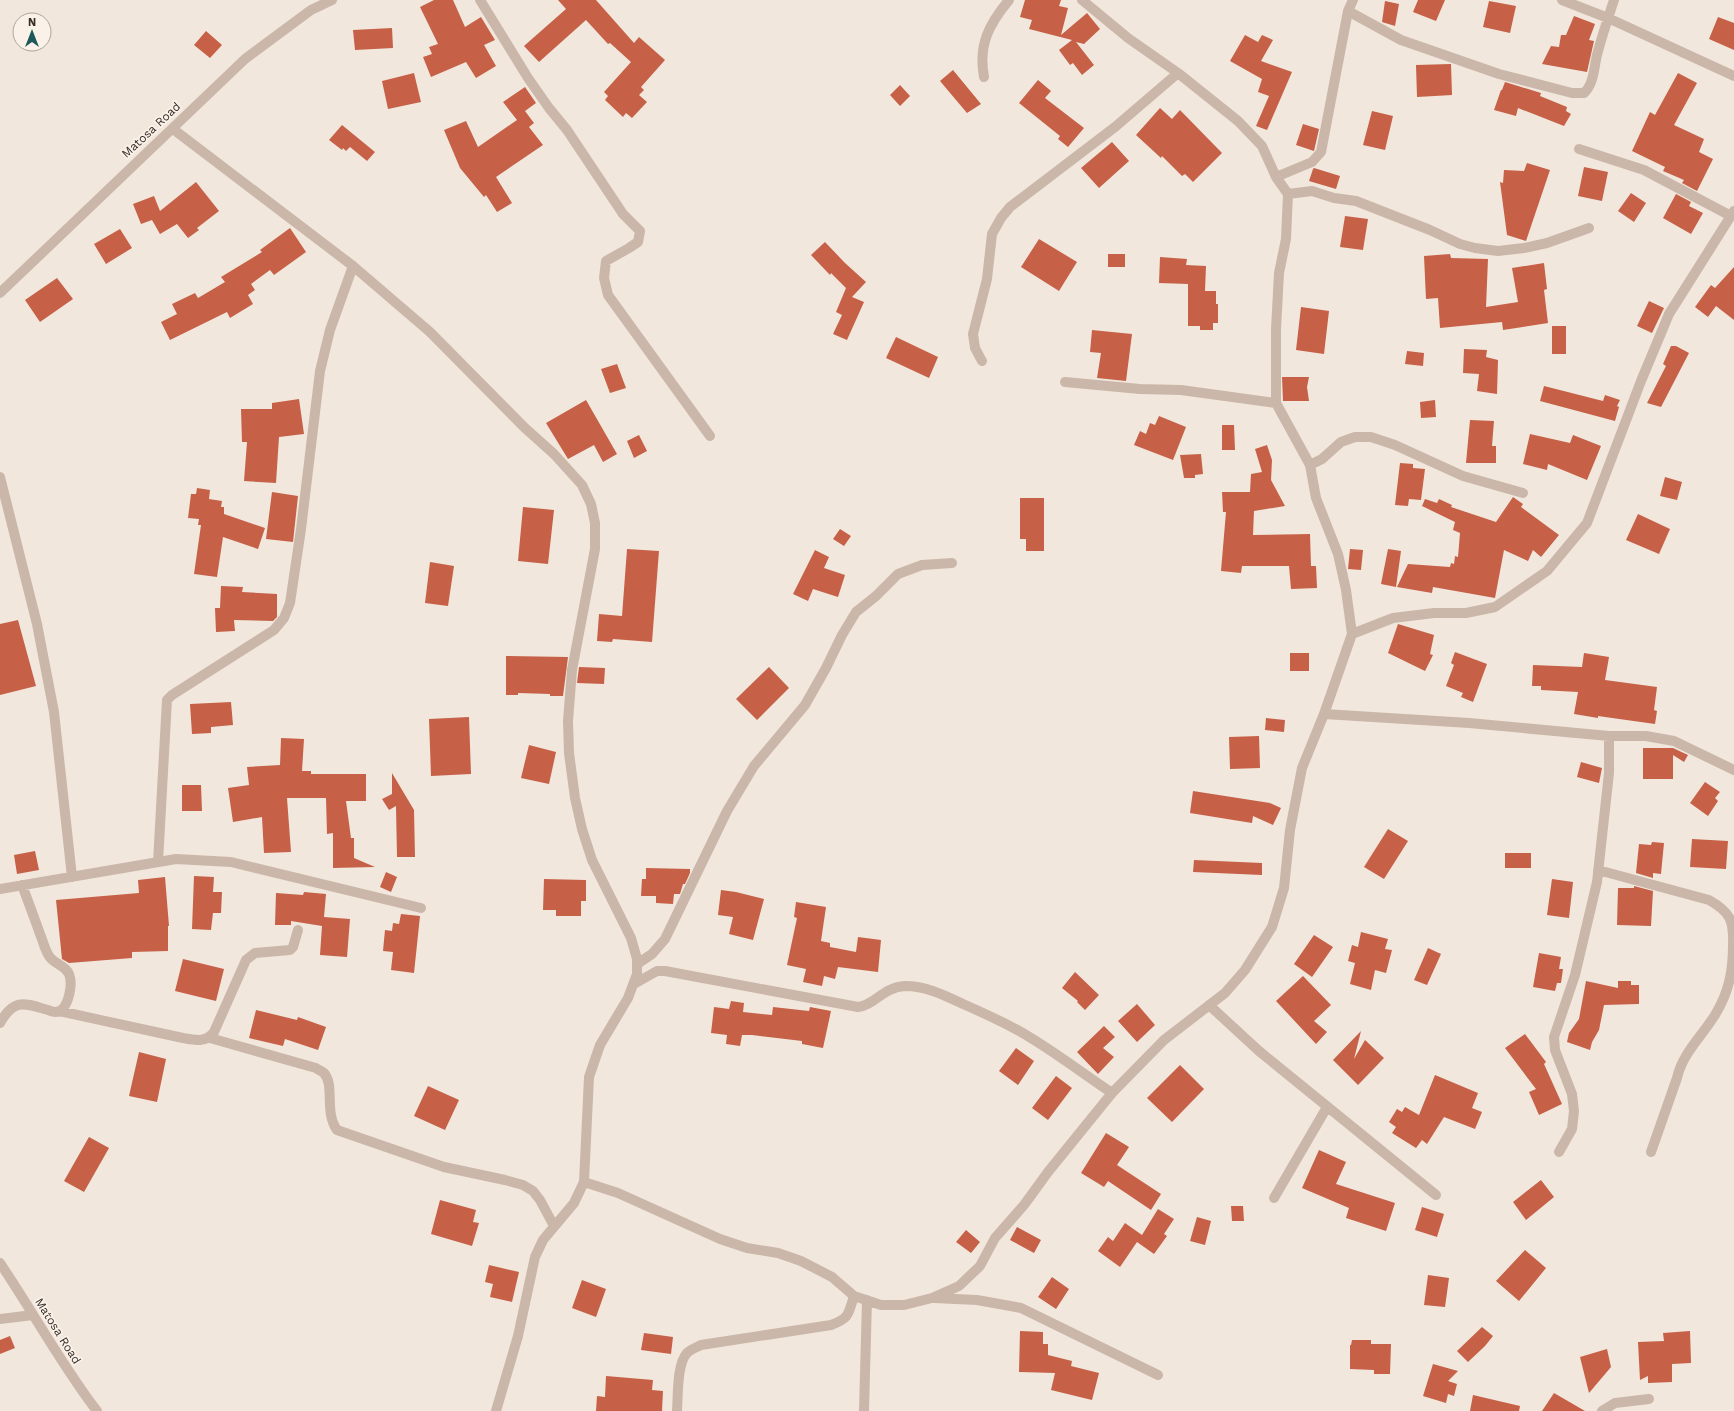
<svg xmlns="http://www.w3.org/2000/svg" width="1734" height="1411" viewBox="0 0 1734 1411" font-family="'Work Sans',sans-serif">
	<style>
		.building { fill: #c66047 }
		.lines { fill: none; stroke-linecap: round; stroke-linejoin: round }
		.minor { stroke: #cbb7a9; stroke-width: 10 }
		.labels { text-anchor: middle; stroke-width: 3.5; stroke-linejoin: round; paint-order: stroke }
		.street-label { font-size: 12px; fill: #382d29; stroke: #faf2e9 }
	</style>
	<rect width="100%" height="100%" fill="#f2e7dd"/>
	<path class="building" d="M434,0h19l12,27 16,-10 14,23 -11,5 12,21 -20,12 -10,-16 -35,15 -8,-20 9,-3 -3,-7 9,-3 -18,-37z
		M558,0h38l38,43 5,-6 26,23 -24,27 3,3 -5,5 8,7 -15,16 -6,-5 -3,4 -18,-17 3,-4 -4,-4 27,-30 -21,-19 -2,1 -22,-24 -47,42 -15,-16 42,-37z
		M1025,0h36l-2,6 9,2 -7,27 26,-22 13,16 -16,15 -8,-2 18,23 -12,10 -9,-12 -3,2 -11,-15 13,-10 -43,-11 3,-9 -12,-3z
		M1418,0h27l-9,21 -23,-9z
		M1385,1l14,3 -4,22 -13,-4z
		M1489,1l27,5 -6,27 -27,-6z
		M1574,16l21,8 -6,16 5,1 -7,31 -45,-8 9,-18 8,1 2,-12h5z
		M1718,17l16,6v27l-25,-11z
		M392,28l1,20 -38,2 -2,-20z
		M206,31l16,14 -12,13 -16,-13z
		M1245,35l13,7 4,-7 11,5 -12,21 31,11 -25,58 -11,-4 13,-30 -11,-4 4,-13 -32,-18z
		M1451,64l1,31 -35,2 -1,-32z
		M953,70l28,34 -14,9 -27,-32z
		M414,73l7,29 -33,7 -6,-28z
		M1678,73l19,10 -23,42 30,14 -5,13 14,7 -16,32 -15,-8 2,-3 -21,-9 2,-4 -33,-16 18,-39 5,3z
		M1038,80l13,11 -6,7 39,30 -16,19 -10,-8 2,-3 -41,-33z
		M1505,82l36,11 -1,3 27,11 -1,4 5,3 -7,12 -46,-18 -2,8 -22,-6 7,-20h1z
		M900,85l10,11 -10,10 -10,-11z
		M525,87l11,16 -11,8 9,12 -5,4 14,18 -47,32 16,26 -15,9 -11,-17 -2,2 -24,-29 -16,-38 22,-9 12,26 39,-27 -14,-18z
		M1160,108l12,11 8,-9 42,43 -29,29 -8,-8 -3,2 -20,-20 -1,2 -25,-23z
		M1372,111l21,5 -8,34 -22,-5z
		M1303,124l16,5 -5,22 -18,-6z
		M342,125l33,27 -8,9 -17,-14 -4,4 -3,-3 -1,2 -13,-10z
		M1112,142l17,19 -30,27 -18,-20z
		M1527,163l23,7 -24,71 -19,-6 -7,-53 3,1 1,-13 20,1z
		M1584,167l24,5 -6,29 -24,-5z
		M1314,168l26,8 -4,13 -27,-8 4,-12z
		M196,182l23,29 -22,17 2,2 -11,8 -11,-14 -17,10 -8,-14 -11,4 -8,-20 21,-8 6,15z
		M1631,193l15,10 -12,19 -16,-11z
		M1676,194l15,8 -2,4 14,7 -12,21 -28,-16z
		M1345,216l23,3 -5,31 -23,-3z
		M290,228l16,24 -32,23 -4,-5 -19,14 4,6 -7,5 5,9 -23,14 -3,-6 -57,28 -9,-18 16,-8 -5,-10 23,-11 3,5 27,-16 -4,-5 41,-25 -2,-2z
		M120,229l12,19 -26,16 -12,-20z
		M1039,239l38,23 -18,29 -38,-24z
		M825,242l20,21 21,19 -14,15 12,5 -17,38 -14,-6 9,-19 -6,-3 10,-24 -15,-15 -1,2 -19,-20z
		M1108,254h17v13h-17z
		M1450,254l1,4 37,1 -2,48 32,-5 -6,-34 32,-5 3,26 -3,1 4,33 -45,7 -1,-8 -62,6 -2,-30 -12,1 -2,-43z
		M1160,257l27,2 -1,6 20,1 -1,25h11v13h2v19h-5v7h-13v-4h-12v-42l-29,-1z
		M1734,267v53l-18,-14 -8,11 -13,-10 16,-22 4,3z
		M57,278l16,21 -33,23 -15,-22z
		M1649,301l15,7 -12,25 -15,-7z
		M1301,307l28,4 -5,43 -28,-4z
		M1552,326h14v28h-14z
		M1092,330l40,4 -6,47 -29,-3 4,-25 -11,-1z
		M896,337l42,20 -9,21 -43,-20z
		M1671,346h5l13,7 -28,54 -14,-4 19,-37 -3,-2z
		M1464,349l23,1 -1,7 12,3 -1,34 -20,-3 2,-17 -16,-1z
		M1407,351l17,2 -1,13 -18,-2z
		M617,364l9,24 -16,5 -9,-24z
		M1282,377h27l-2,10 2,14h-26z
		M1544,386l59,15 2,-6 15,5 -3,6 2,1 -4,14 -75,-20z
		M299,399l5,35 -25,3 -3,46 -32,-2 3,-39h-5l-1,-33h31v-6z
		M586,400l31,54 -14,8 -9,-17 -26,14 -22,-36z
		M1435,400l1,17 -15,1 -1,-16z
		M1159,416l27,11 -13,33 -39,-15 6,-14 6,3 4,-11 5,2z
		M1470,420l24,1 -2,25h4v17h-30z
		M1222,425h12l1,25h-13z
		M1530,434l40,9 3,-8 28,11 -14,34 -39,-16 -1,6 -24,-6z
		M639,435l8,16 -13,7 -7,-17z
		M1267,445l5,15 -1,20 14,26 -31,5 -1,24 57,-1 1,32h5l1,22 -26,1 -2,-23h-47l-1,7 -20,-2 5,-59h-3l-1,-20h28l1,-18 11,-2 -7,-23z
		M1201,454l2,20 -8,1v3h-11l-4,-23z
		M1400,463l13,1v4l12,1 -4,31 -12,-1 -1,7 -13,-1z
		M1665,477l17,5 -5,18 -17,-4z
		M197,488l13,2 -1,9 13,2 -1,6h3v7l41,14 -7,21 -35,-12 -6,40 -23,-3 7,-49h-3l1,-6 -11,-1 3,-24h5z
		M272,492l26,4 -5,46 -27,-3z
		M1513,497l10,7 -2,3 38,28 -18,22 -8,-7 -5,11 -24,-11 -9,48 -62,-11 -1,6 -35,-6 11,-23 42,3 1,-4 3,1 1,-8 3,1 2,-24 -7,-3 2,-8 -33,-16 3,-7 12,4 2,-4 13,6 -1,2 45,15z
		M1020,498h24v53h-18v-12h-6z
		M523,507l31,3 -6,54 -30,-3z
		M1638,514l32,15 -11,25 -33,-14z
		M840,529l11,7 -7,10 -11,-7z
		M627,549l32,2 -7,91 -39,-3 -1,3 -15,-1 2,-27 23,2z
		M1350,549l13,1 -2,20 -13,-1z
		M1388,549l13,2 -5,36 -15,-3z
		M815,550l14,7 -5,11 21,7 -7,22 -25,-8 -5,12 -15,-7z
		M430,562l24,4 -6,40 -23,-3z
		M221,586l22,1 -1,5 35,2v23l-4,4 -39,-1 1,11 -19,1 -1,-24h5z
		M18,620l18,66 -36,9v-71z
		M1398,624l36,11 -4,19 3,1 -8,16 -37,-18z
		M1455,652l32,12 -14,38 -12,-5 2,-4 -17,-7 8,-21 -3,-2z
		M1290,653h19v18h-19z
		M1584,653l25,4 -4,23 52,7 -3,23 3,1 -2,13 -57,-8v2l-24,-4 4,-22 -37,-2v-4h-9l1,-21 49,2z
		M506,656l62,1 -5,39h-13v-2l-32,-1v2h-12z
		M579,667l26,1 -1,16 -27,-1z
		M769,667l20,21 -32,32 -21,-21z
		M231,702l2,23 -22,2v6l-19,1 -2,-30z
		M469,717l2,57 -40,2 -2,-57z
		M1266,718l19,2 -1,12 -19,-2z
		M1259,736l1,32 -30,1 -1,-32z
		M281,738l23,1 -2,32h9v3h55v27h-20l5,37h3v20l21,9 -42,1v-35l-6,1 -1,-36h-39l4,54 -27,1 -2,-36 -29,5 -5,-34 21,-3 -2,-18 33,-2z
		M529,745l27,7 -7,32 -28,-6z
		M1643,748h30l15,7 -4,7 -11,-7v24h-30z
		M1581,762l21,6 -3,15 -22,-6z
		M392,773l22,37 1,47h-18l-1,-51 -7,4 -7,-11 10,-5z
		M1705,782l15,10 -5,6 3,3 -10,15 -18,-13z
		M182,785h19l1,26h-20z
		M1193,791l77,12 11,5 -8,17 -20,-9 -1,7 -62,-10z
		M1388,829l20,12 -24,38 -20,-12z
		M1692,839l36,2 -2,28 -36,-2z
		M1652,842l12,1 -3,31 -8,-1v5l-17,-5 3,-29 12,1z
		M35,851l4,19 -22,4 -3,-19z
		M1505,853h26v15h-26z
		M1194,860l68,3v12l-69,-3z
		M646,868l44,1v4l-5,11h-2l-3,10h-6l-1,10 -17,-1v-7h-15l1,-17h4z
		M386,872l11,5 -6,15 -11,-5z
		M194,876l20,1 -1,15h9l-1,21h-8l-2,17 -19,-1z
		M165,877l4,49h-1v25l-36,1v6l-63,5 -7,-4 -6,-59 83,-7 -1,-13z
		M544,879l42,1v21h-5v15h-25v-6h-13z
		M1552,879l21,3 -4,36 -22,-3z
		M1634,886l19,5 -2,35 -34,-1 1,-37h16z
		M721,890l15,2 28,7 -11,41 -24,-6 4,-17 -15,-2z
		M304,892l22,2 -2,23 26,2 -3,38 -27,-2 2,-29 -31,-5v4h-16l1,-32 27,2z
		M796,902l30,5 -5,34 9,2v4l26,5 2,-15 23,3 -3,32 -40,-5 -3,12 -11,-3 -2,10 -19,-4 3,-13 -19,-4 10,-47 -3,-1z
		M401,914l19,2 -6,57 -23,-3 2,-18 -10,-1 2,-21 7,1 1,-8 6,1z
		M1361,932l27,7 -3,10 7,1 -6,23 -11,-3 -4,20 -21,-6 5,-21 -7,-2 4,-16 6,2z
		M1314,935l19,12 -21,30 -18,-13z
		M1428,948l13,6 -14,31 -13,-5z
		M1539,953l22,4 -2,12h4l-2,14h-4l-2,8 -22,-4z
		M183,959l41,10 -8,32 -41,-10z
		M1075,972l24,23 -14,15 -8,-8 1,-1 -16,-13z
		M1303,976l28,29 -17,16 13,11 -11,12 -40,-43z
		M1586,981l32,7v-7h13v4h8v19l-35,1 -5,25 -7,12 -2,8 -23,-8 2,-9 10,-14z
		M731,1001l13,2 -1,9 29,3 1,-8 36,4 1,-4 21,4 -8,37 -21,-4v-3l-50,-6h-10l-2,11 -14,-2 1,-9 -16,-2 3,-26 15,2z
		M1137,1004l18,21 -18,17 -19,-21z
		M256,1010l41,10 1,-3 28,10 -8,23 -33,-11 -2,7 -34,-8z
		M1104,1026l11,11 -12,11 11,9 -16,17 -21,-22z
		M1361,1031l-7,28 11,-19 19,18 -26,27 -25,-25z
		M1525,1034l21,28 -2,2 18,40 -23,11 -10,-23 7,-3 -31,-41z
		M1016,1048l18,13 -16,24 -19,-14z
		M139,1052l27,7 -9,43 -28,-6z
		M1180,1065l24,24 -32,33 -25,-24z
		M1435,1075l43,18 -6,15 10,4 -7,17 -31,-12 -17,27 -5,-4 -6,8 -24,-15 4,-6 -7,-5 8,-13 5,3 3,-5 14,8z
		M1056,1076l16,12 -24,32 -16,-12z
		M428,1086l31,14 -14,30 -31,-14z
		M1106,1133l23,14 -12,18 44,29 -10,16 -43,-29 -4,6 -23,-14z
		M89,1137l20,11 -25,44 -20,-11z
		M1319,1150l27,12 -10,22 59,19 -9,28 -40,-13 3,-10 -47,-20z
		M1541,1180l13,17 -28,23 -13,-18z
		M440,1200l36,10 -3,12 6,1 -7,23 -41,-12z
		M1231,1206h12l1,15h-12z
		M1422,1207l22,7 -7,23 -22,-7z
		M1158,1209l16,10 -10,15 3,2 -13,18 -17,-12 -17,25 -22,-16 10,-14 5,4 12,-18 17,12z
		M1197,1217l14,4 -6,24 -15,-4z
		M1017,1227l24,13 -7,13 -24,-13z
		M966,1230l14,12 -9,11 -15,-11z
		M1525,1250l21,18 -27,33 -23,-20z
		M489,1265l30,7 -7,30 -22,-5 3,-13 -8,-2z
		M1428,1275l21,3 -4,29 -21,-2z
		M1052,1277l17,12 -13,20 -18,-12z
		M582,1280l24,9 -10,28 -24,-9z
		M1482,1327l11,9 -8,10 -17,16 -11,-11z
		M1020,1331l23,1v12h5v11l24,6 -1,5 28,7 -7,27 -41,-10 4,-17 -36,-1z
		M1690,1331l1,32 -19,1v18l-24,1v-7l-8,4 -2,-38 26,-1 -1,-8z
		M644,1333l29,4 -2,17 -30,-4z
		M10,1336l5,12 -15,6v-14z
		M1352,1340h19v4h20l-1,30h-16v-4l-24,-1v-24h1z
		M1607,1349l4,18 -22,26 -9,-36z
		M1433,1364l25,7 -10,10 9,3 -3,12 -6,-2 -2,9 -23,-7z
		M606,1376l47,4 -1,10 11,1 -1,20h-66l1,-15 8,1z
		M1554,1393l31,18h-43z
		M1473,1395l47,11 -1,5h-49z"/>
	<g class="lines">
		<path class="minor" d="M480,0l48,78 21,30 18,22 56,84 17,17 -2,11 -9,6 -23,13 -2,17 4,17 102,141
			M1562,0l46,18 126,58
			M1348,11l53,29 98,34 73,19h12c10,-9 10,-26 13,-38 5,-19 11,-37 17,-55
			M984,77c-6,-32 5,-53 25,-77
			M173,129l180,137 77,66 95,96 29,26 28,31 9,19 4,19v26l-23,121 -4,51 1,32 6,45 7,31 10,31 39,78 6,21v15l-9,24 -28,47 -11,32 -5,105 -10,21 -31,37 -8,17 -17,79 -22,75
			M1579,149l65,21 87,46
			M1276,177l36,-15 9,-10 27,-141 5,-11
			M1288,194l24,-3 22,7 22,3 74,29 30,14 15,4 23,3 26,-3 23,-5 42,-15
			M0,293l245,-234 66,-49 21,-10
			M982,361l-7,-13 -2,-14 14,-55 5,-45 9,-16 9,-11 105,-80 63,-54
			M1065,382l75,7 41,1 95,13
			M1310,465l12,-6 19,-17 14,-5h16l24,8 68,31 60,17
			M0,477l37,147 17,88 18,165
			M1352,634l41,-16 41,-5h32l29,-6 52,-36 40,-48 54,-142 28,-67 65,-103
			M1324,714l145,9 140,13h37l28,5 60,29
			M158,862l9,-162 5,-5 102,-65 10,-12 6,-15 11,-74 19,-158 10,-41 23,-64
			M1598,870l111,30c21,12 25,20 24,45 0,26 -4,47 -18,70 -13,21 -33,39 -38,63l-26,74
			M0,889l176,-30 55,3 190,46
			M637,964l15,-10 13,-15 62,-128 27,-45 51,-61 21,-37 16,-33 14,-23 20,-16 22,-22 24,-9 30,-2
			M634,984l23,-13h8l193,36c17,-2 25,-20 47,-21 21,0 39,9 58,18 23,10 46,20 68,34 28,17 54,37 81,55
			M1209,1005l50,46 177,144
			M59,1011l124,27c12,2 23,5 31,-6l32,-72 9,-7 35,-3 3,-3 5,-17
			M0,1023c14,-25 24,-20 48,-13 4,2 7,3 12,1 9,-6 13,-27 9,-37 -4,-9 -15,-10 -20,-18 -4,-6 -6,-15 -9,-22 -6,-17 -12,-33 -18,-49
			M210,1038l106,30c2,2 6,3 8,5 11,12 0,39 13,57l107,37 61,13 18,5 10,6 7,9 14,26
			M1559,1152l13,-23 2,-18 -2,-17 -17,-44 -1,-13 21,-62 22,-93 12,-109v-37
			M584,1182l34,11 102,46 27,9 31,5 23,8 31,16 22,19 27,9h23l28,-7 27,-12 21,-20 15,-28 29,-33 24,-33 64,-79 52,-53 61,-47 20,-23 27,-43 12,-39 6,-58 12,-62 22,-54 28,-80 -6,-44 -8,-36 -22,-56 -6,-33 -34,-62v-74l3,-56 7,-34 2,-45 -12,-17 -14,-31 -24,-25 -60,-48 -50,-35 -46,-38
			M1274,1198l53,-91
			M0,1263c33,49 61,101 97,148
			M934,1298l43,2 44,8 137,67
			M0,1319l33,-4
			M677,1411c1,-15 0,-48 10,-58 4,-4 10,-6 14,-8l130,-20c19,-7 17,-11 23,-29
			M864,1411l3,-111
			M1602,1411l13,-8 34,-4"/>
	</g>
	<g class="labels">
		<g class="street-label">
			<text transform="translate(151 130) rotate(-43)" y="4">Matosa Road</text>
			<text transform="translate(58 1331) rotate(58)" y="4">Matosa Road</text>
		</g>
	</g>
	<g transform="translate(32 32)"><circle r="19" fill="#faf2e9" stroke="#aca39c"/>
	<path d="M0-3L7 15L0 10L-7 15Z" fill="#1e585a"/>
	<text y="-6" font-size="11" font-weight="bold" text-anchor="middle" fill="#382d29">N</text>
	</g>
</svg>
